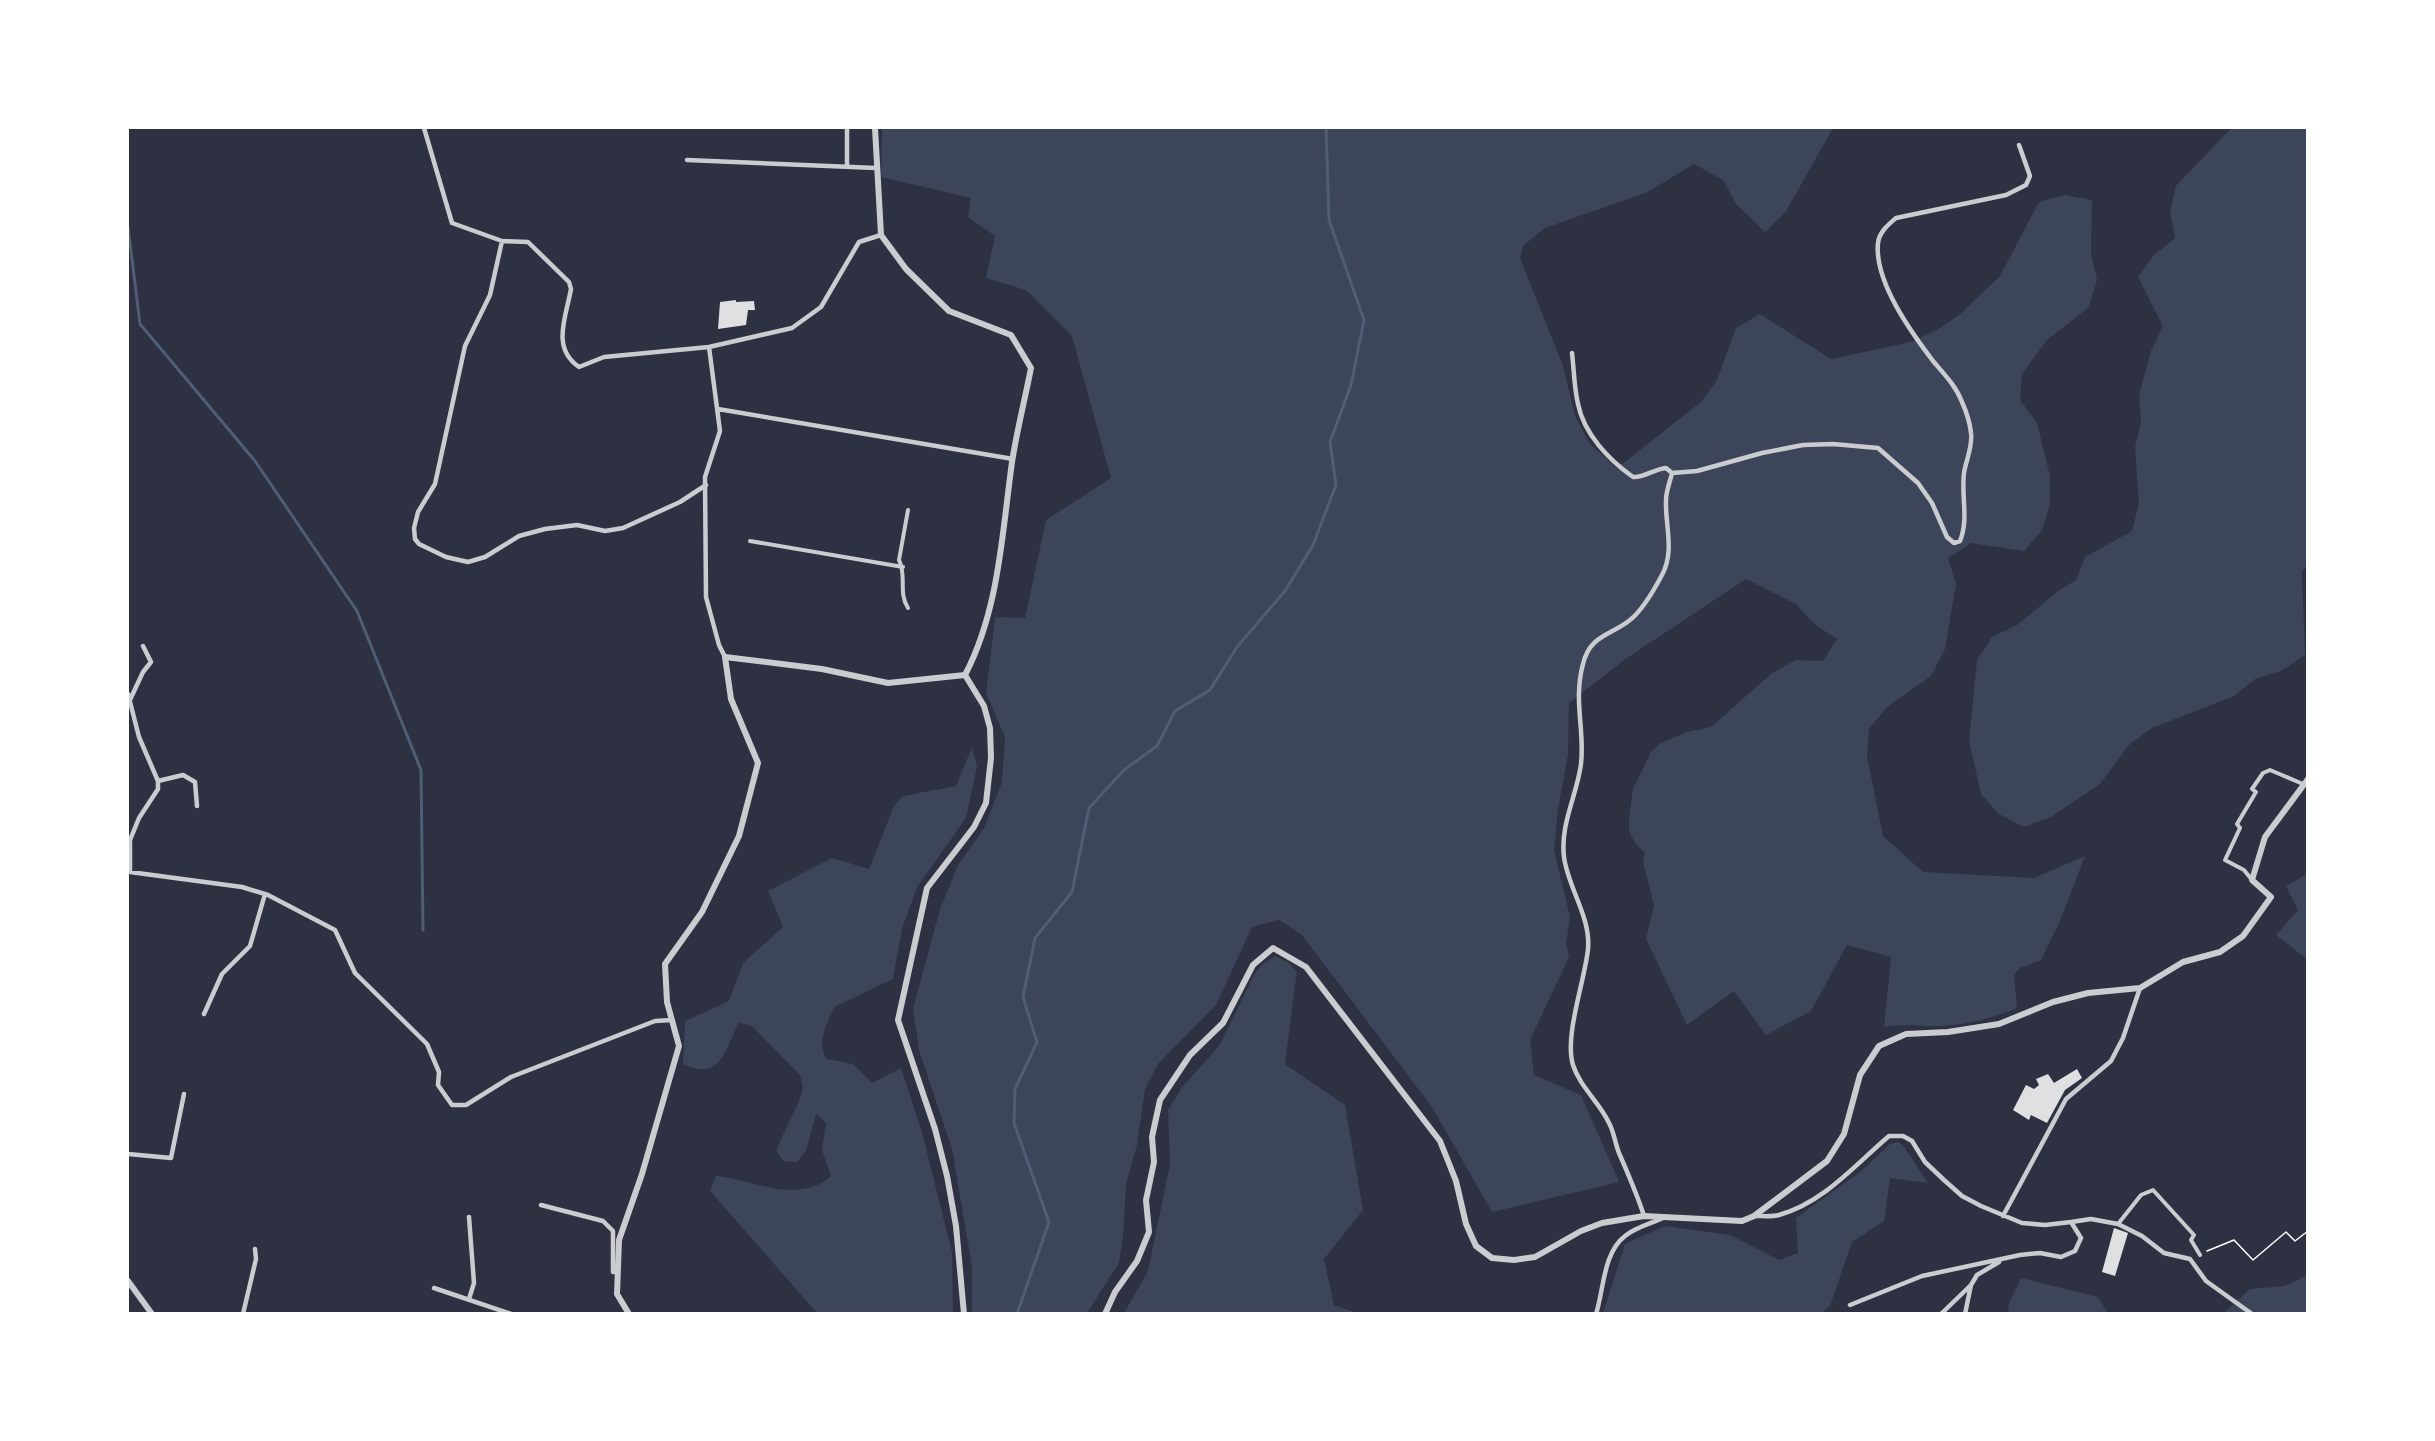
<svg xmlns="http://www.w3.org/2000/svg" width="2435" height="1441" viewBox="0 0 2435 1441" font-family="'Archivo Narrow',sans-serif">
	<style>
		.green { fill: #3c4559 }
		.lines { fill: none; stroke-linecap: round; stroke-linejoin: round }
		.stream { stroke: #4f5d75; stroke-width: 3 }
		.building { fill: #e0e0e3 }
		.path { stroke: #fff; stroke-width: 1.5 }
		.pedestrian { stroke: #caccd0; stroke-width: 4 }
		.minor { stroke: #caccd0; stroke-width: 4.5 }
		.tertiary { stroke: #caccd0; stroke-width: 6 }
	</style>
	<rect width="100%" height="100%" fill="#2d3142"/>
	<path class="green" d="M882,128h951l-48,85 -20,19 -29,-28 -13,-24 -29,-16 -46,28 -103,36 -21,17 -4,13 43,108 12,50 15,28 27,24 84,-66 16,-22 19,-52 24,-14 71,45 80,-17 26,-12 23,-16 40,-38 39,-74 26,-7 27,5 -1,54 6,26 -8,27 -42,33 -25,34 -2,26 17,23 13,53v28l-8,26 -18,21 -53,-8 -23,15 8,26 -11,65 -14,27 -44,31 -18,22 -2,27 16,80 40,36 111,6 51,-22 -25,65 -19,39 -21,8 -6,7 3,33c-26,11 -57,19 -86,18 -17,0 -31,-2 -47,1l7,-70 -44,-12 -36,66 -45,24 -32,-44 -47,34 -41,-86 8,-34 -11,-44 2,-8 -10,-10 -6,-12v-14l4,-28 18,-37 10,-9 26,-11 24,-5 61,-54 24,-13 27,1 14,-22 -23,-15 -18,-20 -50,-25 -122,81 -55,43 -1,52 -10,54 -4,41 16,67 -4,27 3,13 -39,83 4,35 47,20 38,87 -127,30 -60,-105 -130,-172 -23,-15 -27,7 -36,78 -58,59 -13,25 -8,56 -11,39 -3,53 -4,26 -32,50h-115v-46l-20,-118 -33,-99 -6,-41 27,-100 18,-44 26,-37 18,-46 3,-45 -19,-44 9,-76 30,1 21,-98 65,-42 -39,-142 -46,-46 -40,-12 9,-42 -27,-19 3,-19 -90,-21z
		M2231,128h76l1,437 -6,7 3,83 -24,16 -26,8 -21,17 -82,32 -23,17 -29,39 -49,33 -27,10 -25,-13 -18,-20 -12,-53 8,-81 15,-23 25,-12 44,-36 15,-9 9,-23 47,-26 7,-27 -4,-56 6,-26 -2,-27 12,-44 12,-25 -25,-49 16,-22 21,-17 -5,-26 6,-26z
		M972,747l5,20 -11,51 -49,69 -15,42 -9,50 -59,28c-8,20 -17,32 -8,52l27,5 19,19 29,-15 21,64 30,120 1,61h-136l-107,-122 6,-15c38,4 83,29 115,0l-9,-26 4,-27 -10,-9 -10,37 -9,11 -14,-1 -7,-11 23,-49 4,-13 -3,-13 -48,-49 -13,-3c-15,27 -17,59 -56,41l2,-43 44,-20 14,-38 40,-36 -15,-36 64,-33 37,11 25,-63 9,-10 53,-10z
		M2307,874v85l-31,-24 22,-25 -12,-24z
		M1275,956l12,6 10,9 -12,93 60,41 18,105 -39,49 10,46 23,8h-233l24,-42 22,-107 -2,-54 15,-24 36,-40 36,-73 9,-10z
		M1898,1142l5,3 25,38 -38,-5 -6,43 -32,21 -22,64 -9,7h-218l22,-69 40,-18 65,9 49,25 19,-7 -2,-35 64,-46 30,-28z
		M2307,1275v38l-84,1 27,-25 35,-3z
		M2021,1278l77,19 10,16h-100l1,-10z"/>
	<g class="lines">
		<path class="stream" d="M128,227l12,97 115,137 102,150 64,159 2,160
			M1017,1314l32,-92 -35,-99 1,-34 22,-47 -14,-45 12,-59 37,-46 17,-84 35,-38 33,-24 18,-35 35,-21 27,-43 48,-56 28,-46 23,-60 -6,-43 21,-57 13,-65 -35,-100 -3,-92"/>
	</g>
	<path class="building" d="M736,300v2l18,-1 1,9h-7l-2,15 -28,4 2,-27z
		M2077,1069l5,9 -17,12 -18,33 -16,-8 -2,5 -16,-10 13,-25 8,4 5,-4 -3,-6 12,-5 6,9z
		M2114,1228l14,5 -13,43 -13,-4z"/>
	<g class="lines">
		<path class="path" d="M2207,1251l27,-11 19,20 33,-28 9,9 13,-10"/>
		<path class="pedestrian" d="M750,541l153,26
			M908,608c-10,-15 -1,-33 -9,-48l9,-50
			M2252,880l-8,-10 -19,-10 15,-32 -3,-4 19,-32 -4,-3 11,-16 7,-3 33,14
			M2118,1224l23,-29 12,-5 41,45 -3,5 9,15"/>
		<path class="minor" d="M424,128l28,95 50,18 26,1 41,40 2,7c-5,28 -20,59 8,78l25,-10 105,-10 83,-19 29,-21 38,-65 22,-7
			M687,160l189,8
			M847,167v-39
			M502,241l-12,54 -25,51 -30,138 -17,28 -4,16 1,11 4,5 27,13 22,5 17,-5 34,-21 26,-7 32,-4 28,6 18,-3 57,-26 26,-17
			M709,347l11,84 -15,46 1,120 13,48 6,12
			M1572,353c2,16 2,34 6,51 6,30 31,56 55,73 11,1 21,-8 33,-9l6,5 25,-2 65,-18 41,-8 30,-1 45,4 40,35 14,20 15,34 7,6 6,-2c9,-22 1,-45 4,-68 2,-13 9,-27 7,-40 -1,-10 -5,-22 -9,-31 -6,-16 -18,-28 -29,-41 -22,-29 -59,-80 -55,-118 1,-11 11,-19 18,-25l110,-23 20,-10 4,-9 -11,-31
			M718,409l295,50
			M128,694l11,43 19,44v8l-19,29 -9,22v32l112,15 26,8 67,35 20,43 72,71 12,28 -1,13 14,20h14l45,-28 144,-56 17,-1
			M129,702l14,-30 8,-10 -8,-16
			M158,781l25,-6 12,7 2,24
			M204,1014l18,-40 28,-28 15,-52
			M128,1154l43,4 13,-64
			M541,1205l62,16 10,10v41h5
			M1644,1216c-7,-22 -16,-42 -25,-63 -4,-10 -5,-21 -10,-30 -9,-20 -29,-36 -36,-58 -9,-29 12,-85 15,-116 3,-32 -20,-61 -24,-92 -4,-33 13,-62 17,-93 4,-34 -8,-63 2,-100 7,-29 27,-28 47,-44 13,-10 24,-30 32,-45 13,-24 3,-49 4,-75 0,-9 4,-18 6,-27
			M1755,1216c8,0 17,1 24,-1 44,-12 76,-50 110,-79h14l9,5 13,21 19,18 18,16 19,10 41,17 23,2 26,-3 10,16 -6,13 -14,6 -21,-4 -20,2 -98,21 -72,29
			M2003,1216l63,-117 45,-38 12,-23 17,-50
			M469,1217l5,66 -5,16
			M2071,1222l20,-3 27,5 24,12 22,17 26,6 16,22 46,33
			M434,1288l77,26
			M243,1314l13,-55 -1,-10
			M1596,1314c8,-25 7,-61 29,-78 11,-9 25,-12 38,-18
			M1941,1314l30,-29
			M1965,1314l6,-29 6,-10 22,-13"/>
		<path class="tertiary" d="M875,128l6,107 25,34 43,42 62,24 20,33c-6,31 -14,62 -19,94 -10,72 -13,148 -47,213
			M128,1281l24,33
			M629,1314l-12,-20 2,-54 23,-66 37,-128 -12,-44 -2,-38 37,-52 37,-76 19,-73 -27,-64 -6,-42 97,12 66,14 77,-8
			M964,1314l-8,-88 -9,-50 -12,-47 -37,-109 29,-132 47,-61 12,-24 5,-45 -1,-30 -6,-22 -19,-31
			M1105,1314l10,-22 22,-31 12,-29 -3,-32 8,-38 -2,-25 8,-37 30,-45 33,-32 30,-58 20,-17 33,19 134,174 16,40 10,43 10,22 16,12 22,2 21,-3 46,-26 21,-8 42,-7 98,5 12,-5 73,-55 17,-27 16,-59 19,-29 27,-12 42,-2 51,-8 54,-22 35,-9 52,-5 43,-26 37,-10 23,-16 28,-39 -19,-17 13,-43 43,-58"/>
	</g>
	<rect width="2435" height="1441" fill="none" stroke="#ffffff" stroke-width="258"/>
</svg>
